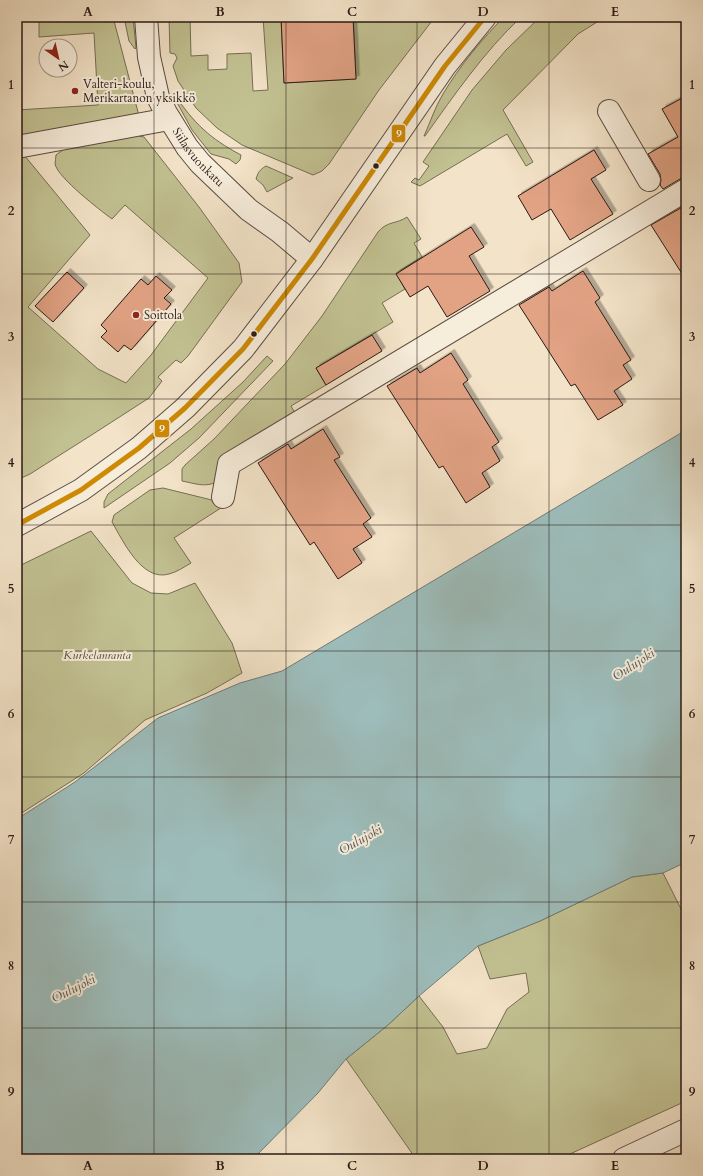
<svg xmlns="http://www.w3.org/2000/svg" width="703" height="1176" viewBox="0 0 703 1176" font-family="Cardo,serif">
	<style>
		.green { fill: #c2c192; stroke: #766e54 }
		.water { fill: #9dbdbb; stroke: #6f7c79 }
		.building { fill: #e2a385; stroke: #291a15; filter: url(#shadow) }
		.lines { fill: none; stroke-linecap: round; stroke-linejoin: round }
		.minor-casing { stroke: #5c4c42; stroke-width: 24 }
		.minor { stroke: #f7eddb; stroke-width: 22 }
		.bus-1-casing { stroke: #f7eddb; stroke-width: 8 }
		.bus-1 { stroke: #ce8a04; stroke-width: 5 }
		.grid { fill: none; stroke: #291a15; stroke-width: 1; stroke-opacity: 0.55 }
		.poi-dot { fill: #8f2418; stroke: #f7eddb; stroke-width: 1.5 }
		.bus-dot { fill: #291a15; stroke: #f7eddb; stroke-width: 1.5 }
		.labels { text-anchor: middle; stroke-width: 4; stroke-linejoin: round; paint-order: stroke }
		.poi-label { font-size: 12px; fill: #291a15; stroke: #f7eddb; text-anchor: start }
		.street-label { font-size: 12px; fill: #291a15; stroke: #f7eddb }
		.park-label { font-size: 12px; font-style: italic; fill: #574c3a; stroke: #f7eddb }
		.water-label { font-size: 13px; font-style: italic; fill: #52534f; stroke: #f7eddb }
		.line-badge { stroke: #f7eddb; stroke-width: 1.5 }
		.badge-label { font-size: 11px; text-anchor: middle; font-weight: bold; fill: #fff }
		.neatline { fill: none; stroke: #291a15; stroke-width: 1.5 }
		.grid-label { font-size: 13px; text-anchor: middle; font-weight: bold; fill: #291a15 }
	</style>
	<defs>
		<filter id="shadow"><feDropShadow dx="3.5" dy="-3.5" stdDeviation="0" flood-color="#0004"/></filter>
	</defs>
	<rect width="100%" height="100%" fill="#f3e3c8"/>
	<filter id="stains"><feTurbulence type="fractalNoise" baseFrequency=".005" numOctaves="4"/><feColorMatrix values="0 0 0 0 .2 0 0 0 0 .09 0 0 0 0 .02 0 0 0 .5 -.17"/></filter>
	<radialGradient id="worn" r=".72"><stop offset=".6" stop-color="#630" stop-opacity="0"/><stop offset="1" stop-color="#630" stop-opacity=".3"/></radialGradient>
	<path class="green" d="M39,17h74l25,95 -1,3 -120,24v-29l81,-5 -4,-72 -55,4z
		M124,17h9l3,31 -1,1 -6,-8z
		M169,17h21l1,39 17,-1v15l19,-1v-15l24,-1 2,38 15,-1 -5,-73h18l3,66 72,-4 -3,-62h82l-56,73 -50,74 -7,7 -9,4 -71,-30 -25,-17 -21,-20 -18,-27 -5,-15 4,-8 -2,-4 -5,-1z
		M504,17h17c-37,35 -66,77 -96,119h-1c6,-13 11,-29 19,-42 16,-27 38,-54 61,-77z
		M540,17h65l-27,17 -75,76 30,52 -7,4 -19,-32 -87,52 -9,-4 4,-4 4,2 10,-14 -6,-4 49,-72 34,-40z
		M174,94c20,29 35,44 67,61l-1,5 -4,4 -7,-5 -18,-5 -19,-24 -19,-35z
		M134,135l10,2 55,70 40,56 3,19 -54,74 -7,7 -5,-3 -18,17 4,4 -13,17 -59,38 -60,38 -13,6v-324l7,-1 66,80 -62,72 70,62 28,14 25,-28 57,-77 -83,-73 -13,14c-12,-9 -54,-41 -57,-55 0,-3 1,-6 1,-9l8,-6z
		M266,166l27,12 -26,14 -4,-7 -7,-6c2,-6 3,-9 10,-13z
		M407,217l14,22 -7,4 8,14 -26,16 9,16 -23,14 11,19 -77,46 10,17 -35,21 4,7 -79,69c-10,6 -23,1 -34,-1v-12l3,-4 29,-26 71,-75 37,-48 56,-84c9,-11 19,-8 29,-15z
		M267,356l6,5 -74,77 -29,25 -66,45v-6l4,-8 83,-65 52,-47z
		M163,488l57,14 4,4 -50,32 17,25c-7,4 -14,9 -22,11 -27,8 -46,-33 -57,-52l2,-7 36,-25z
		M91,531l41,52 19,10 17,1 27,-11 37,60 10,30 -35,20 -62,27 -61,53 -67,43v-249z
		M663,873l23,46v182l-127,58h-143l-70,-100 42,-34 31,-29 24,31 14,27 30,-6 20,-39 22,-17 -3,-19 -36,6 -12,-33 62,-25 92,-44z"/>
	<path class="water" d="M686,430v432l-23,11 -31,4 -92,44 -62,25 -59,50 -31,29 -42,34 -28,34 -65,66h-236v-340l58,-37 83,-64 82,-35 42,-12z"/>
	<path class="building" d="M281,17h72l3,62 -72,4z
		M686,96v82l-6,1 -17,10 -3,-4 1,-5 -1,-6 -12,-20 30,-17 -16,-28z
		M594,150l12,20 -15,9 22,35 -43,26 -19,-31 -19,11 -14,-24z
		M686,205v75l-35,-55z
		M471,227l13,20 -15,9 21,35 -43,26 -19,-31 -18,11 -14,-23z
		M583,271l17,27 -5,4 36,58 -8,5 9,14 -18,12 9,14 -25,15 -23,-36 -4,2 -52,-81 30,-18 3,4z
		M67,272l17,16 -31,34 -18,-16z
		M156,276l16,14 -8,8 7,6 -40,46 -7,-5 -6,7 -17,-15 6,-6 -6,-6 40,-46 7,6z
		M372,335l10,16 -56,34 -10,-17z
		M451,353l17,27 -5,4 36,58 -7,5 8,14 -18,12 8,14 -24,16 -23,-37 -4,2 -52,-82 30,-18 3,5z
		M323,429l17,28 -6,3 37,58 -8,6 9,13 -19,12 9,14 -24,16 -24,-37 -4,3 -52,-82 30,-19 3,5z"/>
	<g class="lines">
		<defs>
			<g id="minor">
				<path id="s1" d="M146,17l3,40 9,40 8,16 21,34 13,16 49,47 31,22 32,27"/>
				<path d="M609,111l40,69"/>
				<path d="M17,147l152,-28"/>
				<path d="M223,497l6,-33 457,-274"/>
				<path d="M17,525l64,-35 58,-42 46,-40 58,-59 69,-90 133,-193 40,-49"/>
				<path d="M624,1159l62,-29"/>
			</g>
		</defs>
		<use href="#minor" class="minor-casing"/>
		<use href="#minor" class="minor"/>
		<defs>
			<path id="bus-1" d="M17,525l64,-35 58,-42 46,-40 58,-59 69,-90 133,-193 40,-49"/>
		</defs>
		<use href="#bus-1" class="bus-1-casing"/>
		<use href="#bus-1" class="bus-1"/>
	</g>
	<path class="grid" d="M154,17v1142M286,17v1142M417,17v1142M549,17v1142M17,148h669M17,274h669M17,399h669M17,525h669M17,651h669M17,777h669M17,902h669M17,1028h669"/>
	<g class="poi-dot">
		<circle cx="75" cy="91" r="4"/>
		<circle cx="136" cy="315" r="4"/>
	</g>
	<g class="bus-dot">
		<circle cx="376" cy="166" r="3.5"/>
		<circle cx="254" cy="334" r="3.5"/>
	</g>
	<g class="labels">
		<g class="poi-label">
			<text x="83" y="88">Valteri-koulu,<tspan x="83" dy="14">Merikartanon yksikkö</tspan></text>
			<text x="144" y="319">Soittola</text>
		</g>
		<g class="street-label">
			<text dy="4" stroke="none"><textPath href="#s1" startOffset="154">Siilasvuonkatu</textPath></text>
		</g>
		<g class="park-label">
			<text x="97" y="659">Kurkelanranta</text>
		</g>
		<g class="water-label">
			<text transform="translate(633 664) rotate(-33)" y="5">Oulujoki</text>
			<text transform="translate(360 839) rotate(-29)" y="5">Oulujoki</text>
			<text transform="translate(73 988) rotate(-27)" y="5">Oulujoki</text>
		</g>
	</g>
	<g class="line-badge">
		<rect x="391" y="124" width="15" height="19" rx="4" fill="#ce8a04"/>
		<rect x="154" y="419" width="16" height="19" rx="4" fill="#ce8a04"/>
	</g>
	<g class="badge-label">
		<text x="399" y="137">9</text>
		<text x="162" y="432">9</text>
	</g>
	<rect width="703" height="1176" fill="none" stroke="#f3e3c8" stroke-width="44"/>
	<g transform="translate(58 58) rotate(146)"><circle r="19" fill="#f7eddb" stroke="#a5998c"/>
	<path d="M0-3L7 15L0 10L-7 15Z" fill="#8f2418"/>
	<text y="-6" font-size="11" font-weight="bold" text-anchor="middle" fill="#291a15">N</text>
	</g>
	<rect x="22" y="22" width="659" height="1132" class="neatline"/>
	<g class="grid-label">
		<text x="88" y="16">A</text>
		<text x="220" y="16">B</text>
		<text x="352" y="16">C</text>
		<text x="483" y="16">D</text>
		<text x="615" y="16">E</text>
		<text x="11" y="89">1</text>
		<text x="692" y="89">1</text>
		<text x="11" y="215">2</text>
		<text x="692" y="215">2</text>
		<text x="11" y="341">3</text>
		<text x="692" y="341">3</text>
		<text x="11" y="467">4</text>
		<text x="692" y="467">4</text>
		<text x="11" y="593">5</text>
		<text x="692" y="593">5</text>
		<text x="11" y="718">6</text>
		<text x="692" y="718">6</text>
		<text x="11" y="844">7</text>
		<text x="692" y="844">7</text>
		<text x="11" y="970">8</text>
		<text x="692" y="970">8</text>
		<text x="11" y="1096">9</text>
		<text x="692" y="1096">9</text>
		<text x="88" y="1170">A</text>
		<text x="220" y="1170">B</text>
		<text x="352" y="1170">C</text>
		<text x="483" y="1170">D</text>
		<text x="615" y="1170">E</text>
	</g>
	<rect width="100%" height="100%" filter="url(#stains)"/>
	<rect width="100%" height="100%" fill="url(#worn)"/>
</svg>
